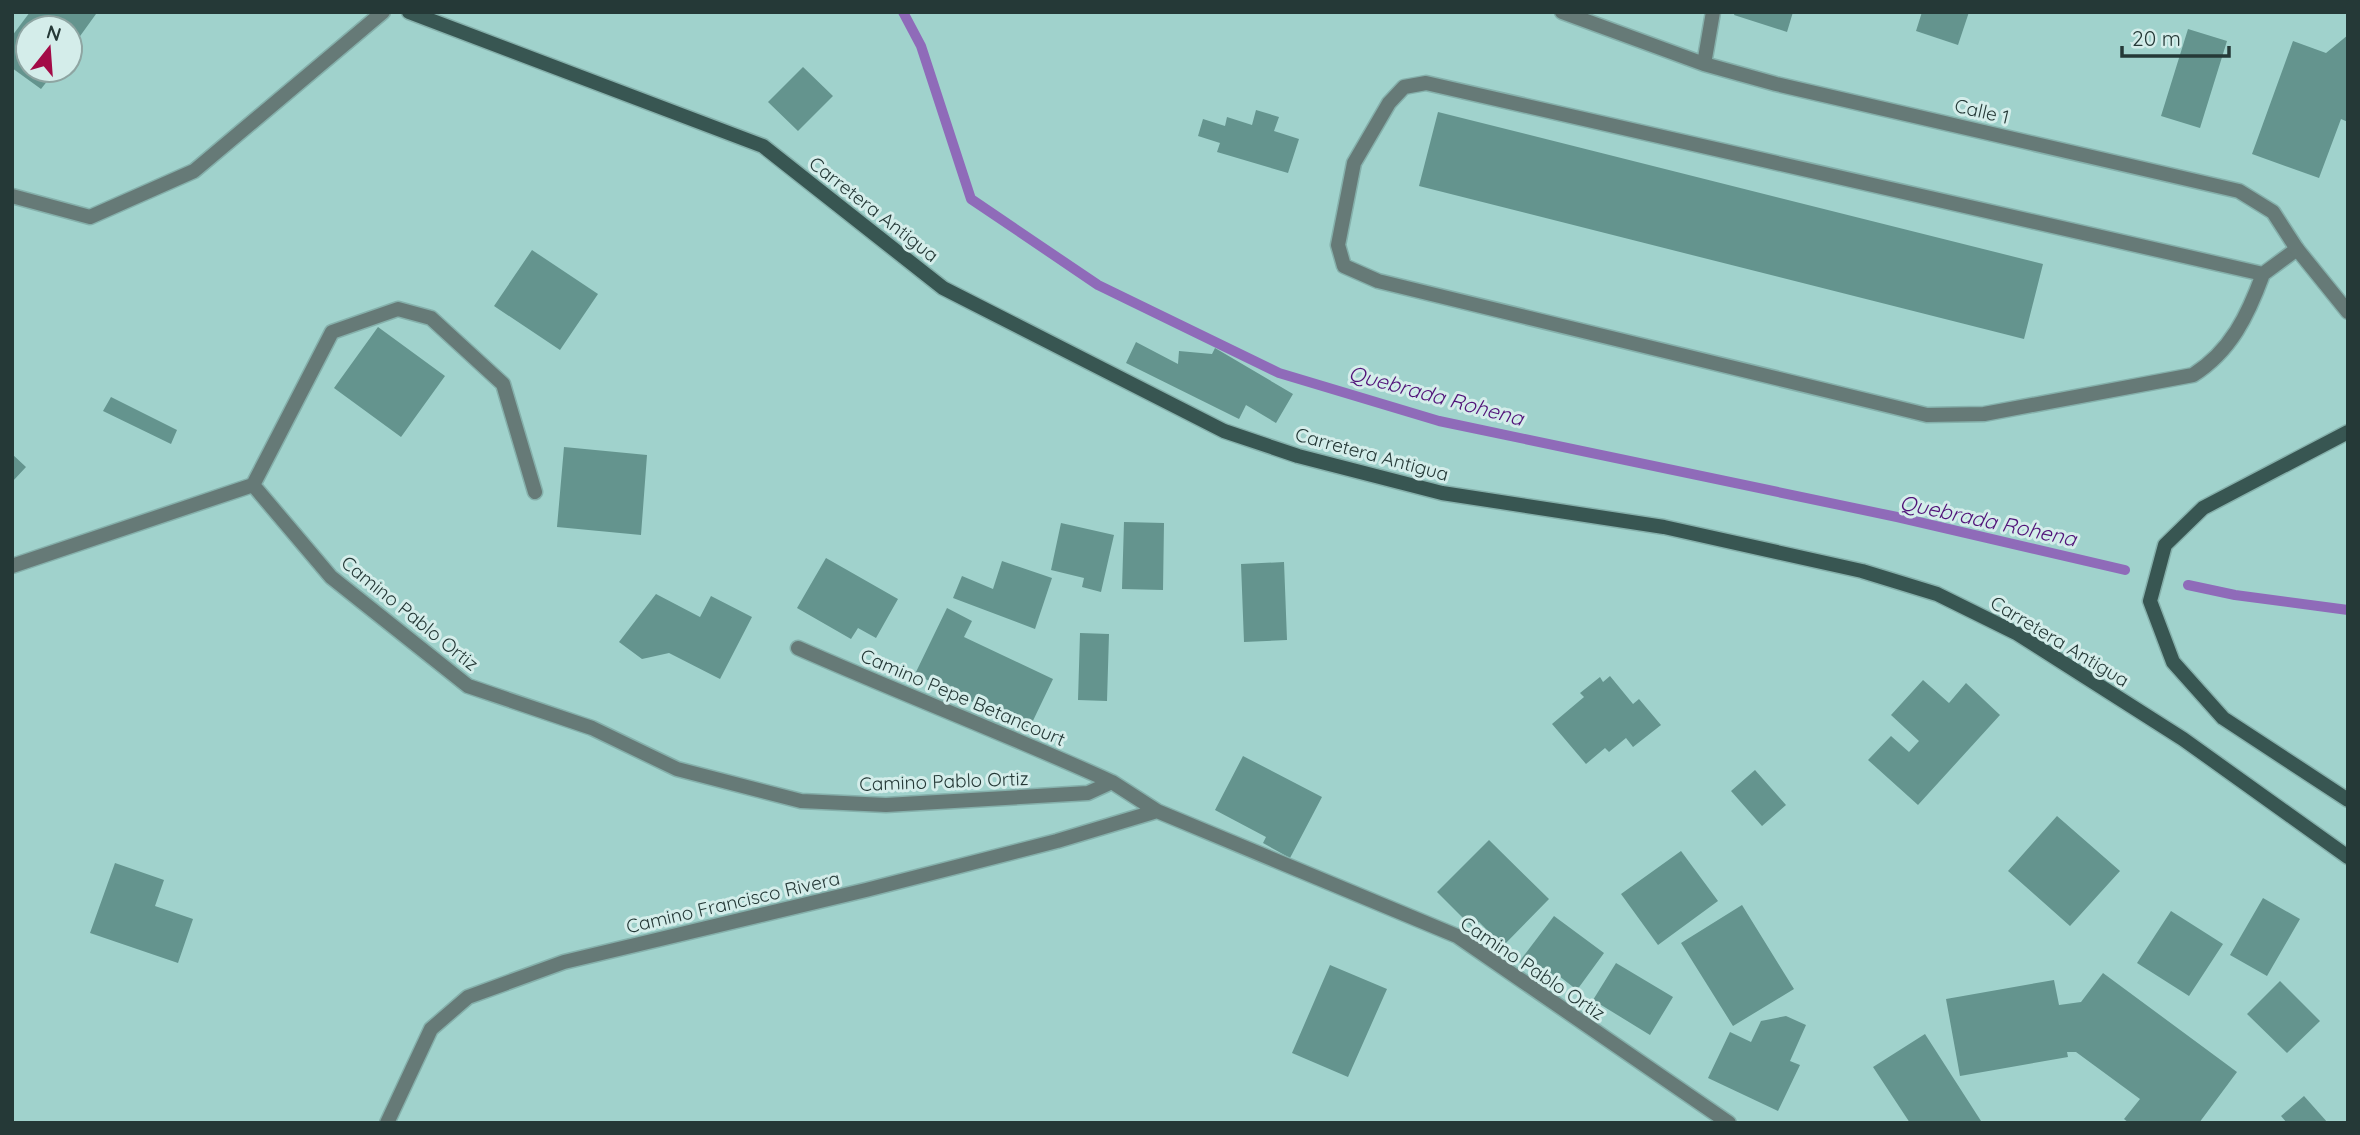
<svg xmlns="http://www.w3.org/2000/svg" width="2360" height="1135" viewBox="0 0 2360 1135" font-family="Quicksand,sans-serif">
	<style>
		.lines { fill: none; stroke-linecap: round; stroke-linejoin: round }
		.stream { stroke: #8f6bb9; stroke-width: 10 }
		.building { fill: #64948e }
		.lane-casing { stroke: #85b0ab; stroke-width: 17 }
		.street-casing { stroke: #85b0ab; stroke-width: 17 }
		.secondary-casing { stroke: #85b0ab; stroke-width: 17 }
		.lane { stroke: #667a77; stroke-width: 14 }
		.street { stroke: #667a77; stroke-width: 14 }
		.secondary { stroke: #385652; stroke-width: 14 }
		.labels { text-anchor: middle; stroke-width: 6; stroke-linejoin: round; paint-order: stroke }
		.street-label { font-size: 19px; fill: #253937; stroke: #d4edea }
		.water-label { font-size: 21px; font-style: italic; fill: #501278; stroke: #d4edea }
	</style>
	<rect width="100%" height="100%" fill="#a0d2cc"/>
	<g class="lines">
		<path class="stream" d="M903,12l18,34 50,153 127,86 181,88 160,48 458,96 228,53
			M2188,585l47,10 113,15"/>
	</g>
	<path class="building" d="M30,12l66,2 -26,36v-22h-42v42h28l-15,19 -29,-21v-32z
		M1735,12h58l-6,20 -53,-17z
		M1922,12h47l-11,33 -42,-14z
		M2188,29l39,12 -27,87 -39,-12z
		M2348,35v87l-7,-3 -22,59 -67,-24 41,-113 33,12z
		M803,67l30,29 -35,35 -30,-29z
		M1256,110l23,7 -5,14 25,8 -11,34 -71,-21 3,-9 -22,-7 5,-17 22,7 2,-9 25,8z
		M1438,112l605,152 -19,75 -605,-153z
		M532,250l66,44 -38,56 -66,-44z
		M378,327l67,49 -44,61 -67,-49z
		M1136,342l42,22 1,-13 33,3 3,-6 78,46 -17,29 -30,-18 -7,14 -113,-56z
		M111,397l66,33 -6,14 -68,-33z
		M564,447l83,8 -6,80 -84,-8z
		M12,454l14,13 -14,15z
		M1124,522l40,1 -1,67 -41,-1z
		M1061,523l53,12 -13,57 -19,-5 2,-9 -33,-8z
		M826,558l72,41 -22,39 -18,-10 -7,11 -54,-31z
		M1002,561l50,17 -17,51 -82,-31 9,-22 31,13z
		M1284,562l3,78 -43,2 -3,-78z
		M656,594l44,23 11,-21 41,21 -32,62 -51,-26 -27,6 -23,-17z
		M947,608l25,13 -8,16 89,42 -24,50 -114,-55z
		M1080,633l29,1 -2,67 -29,-1z
		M1610,676l23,28 6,-5 22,26 -28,22 -7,-9 -17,14 -4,-4 -19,16 -34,-40 32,-27 -4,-4 20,-16 3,5z
		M1923,680l26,23 17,-20 34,32 -82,90 -50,-45 23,-24 18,16 10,-11 -28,-26z
		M1243,756l79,41 -32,61 -27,-15 3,-6 -51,-27z
		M1755,770l31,35 -24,21 -31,-35z
		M2057,816l63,55 -50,55 -62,-55z
		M1489,840l60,59 -46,47 -24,-24 -6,6 -36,-36z
		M1681,851l37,50 -60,44 -37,-51z
		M115,863l49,17 -9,26 38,13 -15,44 -88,-30z
		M2263,898l37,21 -33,57 -37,-21z
		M1742,905l52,84 -61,37 -52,-83z
		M2171,911l52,33 -34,52 -52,-33z
		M1554,916l50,37 -27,37 -18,-14 -7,11 -33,-25z
		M1616,963l57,34 -23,38 -57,-35z
		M1330,965l57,24 -39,88 -56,-24z
		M2103,973l134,99 -38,51h-70l-5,-4 16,-20 -64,-47h-9l1,5 -108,19 -14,-77 108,-19 5,25 22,-3z
		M2280,981l40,40 -33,32 -40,-39z
		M1786,1016l20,9 -16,36 10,4 -22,46 -70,-33 22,-46 21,10 10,-21z
		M1925,1034l56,87 -3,2h-68l-37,-56z
		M2304,1096l24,27h-41l-6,-7z"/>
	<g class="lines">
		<defs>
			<path id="lane" d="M1426,83l837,191c-15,41 -32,77 -70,101l-209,39 -57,1 -549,-134 -34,-15 -6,-21 16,-82 35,-60 15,-16z
				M12,196l78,21 104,-46 189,-159
				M2263,274l34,-25"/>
			<path id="street" d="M1562,12l142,52 72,20 463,107 34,21 24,37 51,63
				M1704,64l9,-52
				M253,485l78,92 137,109 124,42 85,41 124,32 85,4 202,-12 24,-11 45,29 300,125 272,187
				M253,485l79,-153 66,-23 33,9 72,66 32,108
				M12,566l241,-81
				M798,648c104,46 211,87 314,134
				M387,1123l44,-94 37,-32 96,-35 302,-72 191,-49 100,-30"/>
			<path id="secondary" d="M409,12l354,134 180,142 281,143 74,25 144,37 222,34 198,44 75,23 81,40 165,105 165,118
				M2348,432l-145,76 -38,37 -15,56 23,61 50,56 125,82"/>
		</defs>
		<use href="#lane" class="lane-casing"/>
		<use href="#street" class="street-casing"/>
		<use href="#secondary" class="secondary-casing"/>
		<use href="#lane" class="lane"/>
		<use href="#street" class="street"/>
		<use href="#secondary" class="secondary"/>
	</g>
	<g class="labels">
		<g class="street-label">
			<text transform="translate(1982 111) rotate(13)" y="7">Calle 1</text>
			<text transform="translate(874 209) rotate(38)" y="7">Carretera Antigua</text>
			<text transform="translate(1372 454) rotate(15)" y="7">Carretera Antigua</text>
			<text transform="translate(410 613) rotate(39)" y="7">Camino Pablo Ortiz</text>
			<text transform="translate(2060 641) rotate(31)" y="7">Carretera Antigua</text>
			<text transform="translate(963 697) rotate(23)" y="7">Camino Pepe Betancourt</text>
			<text transform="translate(944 781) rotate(-2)" y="7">Camino Pablo Ortiz</text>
			<text transform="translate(733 902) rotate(-13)" y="7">Camino Francisco Rivera</text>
			<text transform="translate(1533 968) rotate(34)" y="7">Camino Pablo Ortiz</text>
		</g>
		<g class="water-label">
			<text transform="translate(1436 396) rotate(15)" y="7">Quebrada Rohena</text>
			<text transform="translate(1988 521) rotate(12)" y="7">Quebrada Rohena</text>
		</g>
	</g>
	<rect width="2360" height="1135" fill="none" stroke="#253937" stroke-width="28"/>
	<g transform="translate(49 49) rotate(17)"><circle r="33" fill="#d4edea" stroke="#8ea5a2" stroke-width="2"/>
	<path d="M0-5L12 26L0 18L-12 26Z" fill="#a30b47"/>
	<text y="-10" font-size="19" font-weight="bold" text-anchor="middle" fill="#253937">N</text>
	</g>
	<path d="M2122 46v10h107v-10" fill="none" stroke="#253937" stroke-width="3.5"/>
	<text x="2132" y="46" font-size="21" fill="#253937" stroke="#d4edea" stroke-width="5" paint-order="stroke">20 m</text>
</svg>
